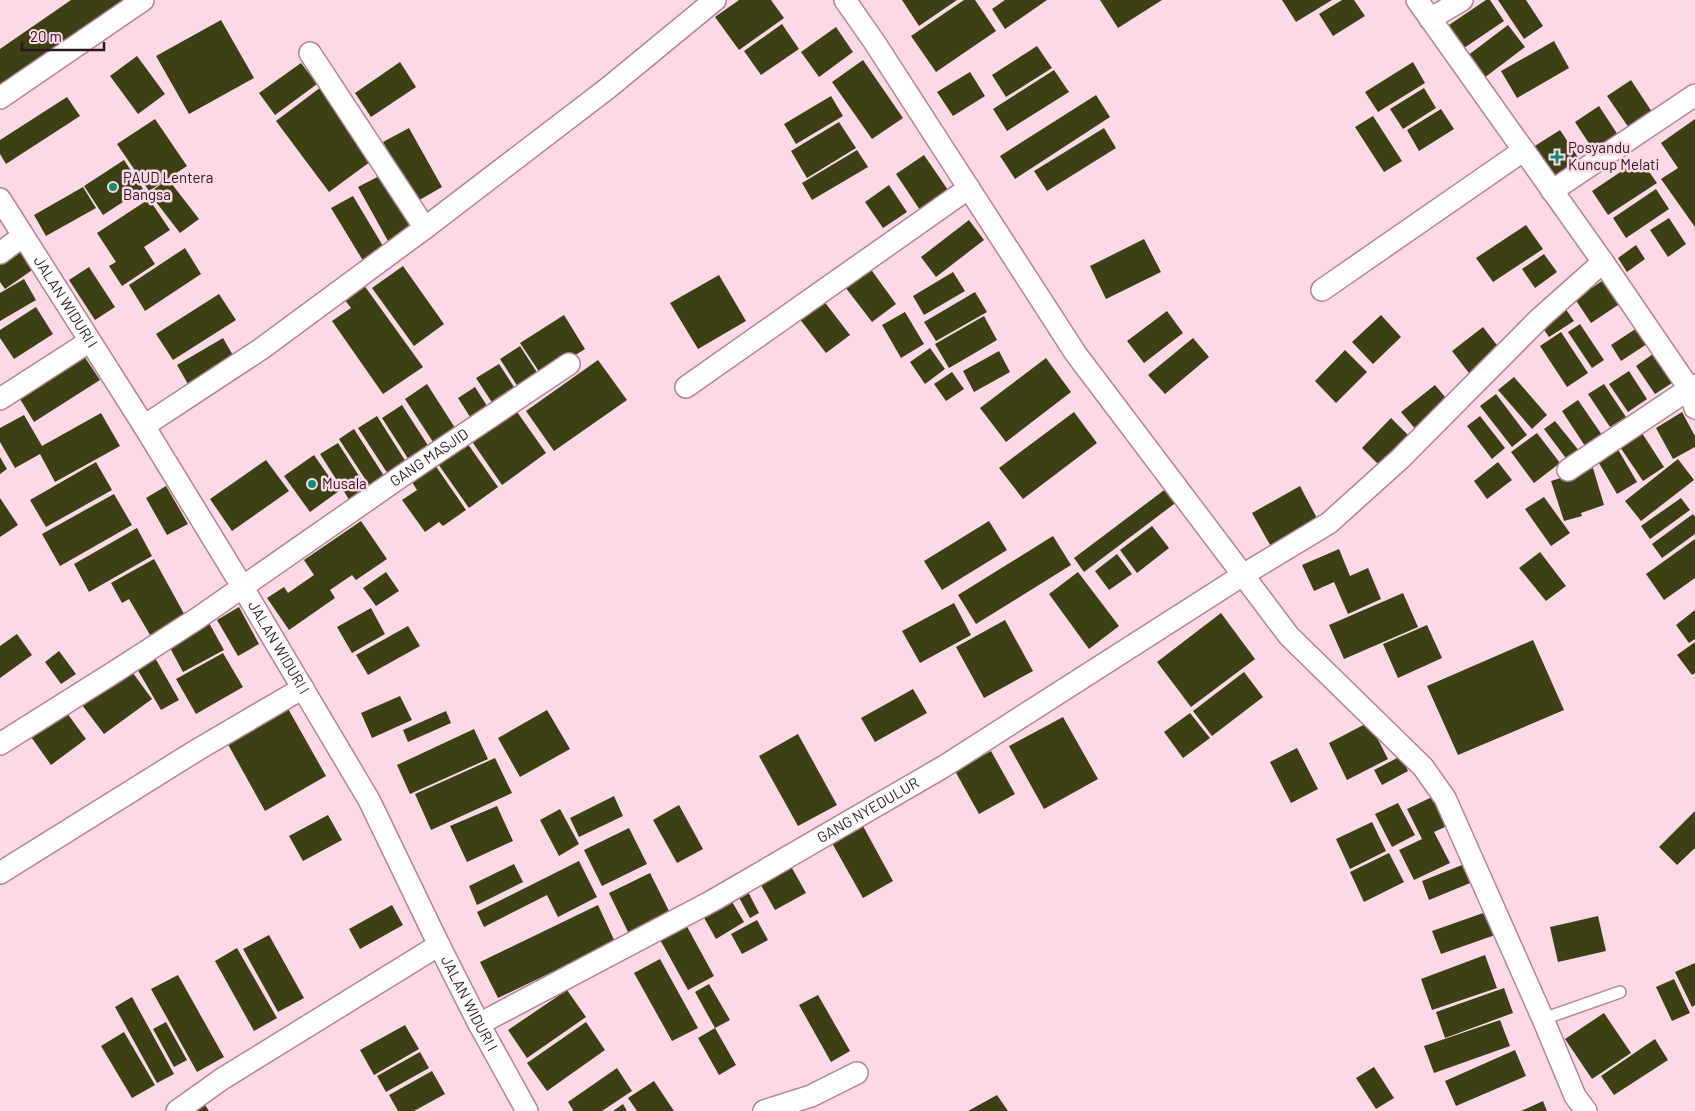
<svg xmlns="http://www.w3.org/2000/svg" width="1695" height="1111" viewBox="0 0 1695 1111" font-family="Barlow,sans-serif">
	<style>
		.building { fill: #3d4013 }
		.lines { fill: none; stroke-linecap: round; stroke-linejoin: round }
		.service-casing { stroke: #b88298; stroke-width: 14 }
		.minor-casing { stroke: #b88298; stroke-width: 24 }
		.service { stroke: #fff; stroke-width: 11 }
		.minor { stroke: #fff; stroke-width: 21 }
		.poi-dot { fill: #0d8d72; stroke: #fdd9e7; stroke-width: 2 }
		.labels { text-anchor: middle; stroke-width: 5; stroke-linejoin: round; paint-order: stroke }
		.poi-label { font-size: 15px; fill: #2d1821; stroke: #fdd9e7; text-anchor: start }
		.street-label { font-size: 15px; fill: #2d1821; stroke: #fdd9e7 }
	</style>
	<rect width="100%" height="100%" fill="#fdd9e7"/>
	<path class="building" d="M71,0h55l-126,87v-38z
		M739,0h32l13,18 -45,32 -24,-33z
		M902,0h55l-38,26z
		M964,0h11l21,31 -60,41 -25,-36z
		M1005,0h42l-42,29 -13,-20z
		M1100,0h62l-44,28z
		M1282,0h50l-36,22z
		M1342,0h12l11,16 -32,20 -14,-22z
		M1486,0h4l14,21 -43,29 -15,-23z
		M1498,0h28l17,26 -19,13z
		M221,20l33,58 -65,36 -33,-58z
		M782,24l17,25 -38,26 -17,-24z
		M1508,25l17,22 -41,31 -17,-22z
		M836,27l17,25 -34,25 -18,-25z
		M1554,41l15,27 -52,30 -16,-27z
		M1037,46l15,22 -46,29 -14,-22z
		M137,56l28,38 -27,20 -28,-38z
		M863,60l40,58 -31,21 -40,-57z
		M400,62l16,25 -45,30 -16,-24z
		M1413,62l12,21 -47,29 -13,-20z
		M301,63l16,21 -42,31 -16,-22z
		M1054,70l15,22 -62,39 -14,-22z
		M970,72l15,24 -32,20 -16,-24z
		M1631,80l23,35 -23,16 -24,-35z
		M321,87l53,72 -45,33 -53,-71z
		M1424,88l12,20 -33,21 -13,-20z
		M1096,95l14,22 -95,62 -15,-23z
		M831,96l12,20 -47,28 -12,-20z
		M67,97l13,19 -74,48 -6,-10v-14z
		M1599,106l19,29 -24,16 -19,-29z
		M1441,109l13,20 -35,22 -12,-21z
		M1373,116l29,45 -18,11 -29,-45z
		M155,119l32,47 -38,25 -32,-47z
		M1695,119v108l-34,-48 17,-11 -17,-25z
		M839,122l17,26 -49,30 -16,-27z
		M409,128l33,59 -26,15 -33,-60z
		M1104,128l12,20 -69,43 -13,-20z
		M1560,130l23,35 -29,20 -24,-36z
		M857,150l11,17 -56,33 -10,-17z
		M924,155l24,35 -28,20 -24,-36z
		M1640,159l17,24 -49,32 -16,-24z
		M124,160l19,29 -40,26 -19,-29z
		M383,174l29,53 -24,14 -30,-54z
		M168,179l31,40 -19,14 -31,-40z
		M889,185l18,27 -24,16 -18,-26z
		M83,187l13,21 -50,28 -12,-21z
		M1656,189l13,20 -43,29 -13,-20z
		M353,196l33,55 -21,13 -34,-56z
		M149,199l21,31 -26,17 11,17 -33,22 -13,-20 7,-4 -19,-29z
		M1669,218l17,26 -18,13 -18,-27z
		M969,220l15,20 -48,37 -15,-20z
		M1526,225l17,24 -50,33 -17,-24z
		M1144,239l17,33 -55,27 -16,-33z
		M16,243l19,25 -30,21 -5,-7v-27z
		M1636,245l9,14 -18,13 -9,-14z
		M185,248l16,26 -56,37 -16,-26z
		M1544,254l13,18 -22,16 -13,-19z
		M867,264l29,40 -24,18 -30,-39z
		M403,266l41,58 -30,22 -42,-58z
		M89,267l26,40 -20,13 -26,-40z
		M953,272l12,19 -41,24 -11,-19z
		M719,275l27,46 -48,28 -28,-46z
		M24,279l12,21 -36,21v-28z
		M1605,279l16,24 -30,20 -16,-24z
		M361,281l62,86 -40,27 -51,-73 19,-13 -10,-13z
		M975,292l12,20 -51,29 -12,-19z
		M219,294l17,26 -63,40 -17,-26z
		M823,300l27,35 -24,18 -27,-35z
		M36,307l17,27 -39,25 -14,-21v-8z
		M1565,308l9,13 -25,16 -9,-13z
		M1167,311l16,22 -39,30 -17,-22z
		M905,312l19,32 -23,14 -19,-33z
		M564,315l21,34 -43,27 -22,-33z
		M1381,315l20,22 -28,27 -21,-22z
		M984,316l13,24 -48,28 -14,-24z
		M1580,324l24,36 -12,8 -24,-36z
		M1640,326l10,16 -29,19 -10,-16z
		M1483,327l20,26 -31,24 -20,-26z
		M1561,332l27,41 -21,14 -27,-41z
		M223,338l15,26 -46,27 -15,-26z
		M1193,338l16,19 -44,37 -17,-19z
		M520,346l20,31 -20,13 -20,-31z
		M930,348l15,21 -20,15 -15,-22z
		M1345,350l22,22 -31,31 -21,-22z
		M999,351l11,21 -36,20 -11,-21z
		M82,353l18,27 -66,42 -17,-28z
		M1653,354l19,29 -17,11 -19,-28z
		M1046,358l25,34 -65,50 -26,-34z
		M598,360l29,40 -73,51 -28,-40z
		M499,364l17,26 -23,14 -17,-26z
		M1629,371l18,28 -19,13 -19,-28z
		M952,372l12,17 -18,12 -12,-17z
		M1514,377l33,38 -15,14 -34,-39z
		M427,384l30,47 -22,14 -30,-46z
		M1604,384l22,33 -16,10 -22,-33z
		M1435,385l16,19 -34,27 -16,-19z
		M475,387l14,22 -17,11 -14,-22z
		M1496,394l31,41 -15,12 -32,-41z
		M1578,400l24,35 -17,11 -23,-35z
		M402,405l27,42 -20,13 -27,-42z
		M515,409l31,44 -44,32 -31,-45z
		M1074,412l23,31 -74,56 -24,-31z
		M1682,412l13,24v11l-22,12 -17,-31z
		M101,413l19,33 -65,36 -15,-28 -25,14 -15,-26v-14l24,-13 18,31z
		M377,416l29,46 -18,12 -30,-46z
		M1480,416l25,32 -13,11 -25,-33z
		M1391,418l19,19 -30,29 -18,-18z
		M1555,421l25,31 -12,9 -24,-32z
		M354,429l32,50 -15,9 -32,-49z
		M1537,433l23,30 -26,20 -23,-31z
		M1642,433l22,34 -21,14 -23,-34z
		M465,440l33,47 -29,21 -33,-47z
		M338,443l30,47 -18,11 -30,-47z
		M1616,446l21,36 -20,12 -21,-36z
		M314,455l25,36 -29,21 -26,-36z
		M0,457l7,12 -7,5z
		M1678,459l16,21 -53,41 -16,-20z
		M266,460l23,31 -57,40 -22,-32z
		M96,462l16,28 -66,37 -16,-27z
		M433,462l33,48 -23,16 -4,-4 -14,10 -23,-32 15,-10 -7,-11z
		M1498,462l14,18 -25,19 -13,-18z
		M1593,468l11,37 -23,8 1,3 -18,5 -13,-40z
		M166,486l22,38 -21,11 -21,-37z
		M1300,486l20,38 -47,26 -21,-37z
		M1167,488l11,13 -94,71 -10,-14z
		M114,494l18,31 -72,41 -18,-32z
		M1544,497l26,36 -19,13 -26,-37z
		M0,498l18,27 -18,12z
		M1681,498l9,12 -40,29 -9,-13z
		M1693,514l2,3v17l-33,24 -10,-14z
		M361,521l26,38 -31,21 -4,-5 -22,15 5,8 -46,32 -22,-32 17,-11 4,6 26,-18 -10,-15z
		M989,521l18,29 -65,40 -18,-29z
		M1152,526l17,22 -32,25 -17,-23z
		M137,528l15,28 -63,36 -15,-28z
		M1053,536l18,29 -95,59 -18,-29z
		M1695,539v39l-31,22 -18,-26z
		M1339,549l11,27 18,-8 13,31 -33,15 -14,-32 -20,9 -12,-26z
		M1540,552l26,34 -20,15 -27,-33z
		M1117,554l15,20 -23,16 -14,-19z
		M154,559l34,62 -35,19 -24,-41 -7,4 -11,-20z
		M386,572l13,19 -23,15 -13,-18z
		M1078,572l41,54 -30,23 -40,-55z
		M1403,593l15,34 -74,32 -15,-34z
		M954,603l17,32 -51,28 -18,-32z
		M239,607l20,37 -21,12 -21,-36z
		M371,608l14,26 -33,19 -15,-26z
		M1695,610v29l-6,4 -13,-18z
		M1221,613l34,46 -64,48 -34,-45z
		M1005,620l28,51 -49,27 -28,-51z
		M209,623l15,27 -41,22 -14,-26z
		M1427,625l15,33 -44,20 -15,-34z
		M408,626l12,20 -52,29 -12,-20z
		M17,634l15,21 -32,23v-32z
		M1533,640l31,70 -106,45 -31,-69z
		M1695,642v31l-3,2 -15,-20z
		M59,651l17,23 -15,10 -16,-22z
		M223,653l20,34 -47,27 -20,-35z
		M154,656l25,44 -18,10 -25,-43z
		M130,669l22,30 -48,35 -22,-29z
		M1244,672l19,25 -51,39 -19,-25z
		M913,689l14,24 -52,29 -14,-24z
		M400,696l12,24 -40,18 -11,-25z
		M286,705l40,71 -61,35 -40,-72z
		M64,709l22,30 -35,26 -22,-31z
		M547,710l23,39 -50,28 -22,-39z
		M446,711l5,12 -43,19 -5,-12z
		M1190,713l20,25 -27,20 -19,-26z
		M1063,717l35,62 -54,30 -35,-63z
		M1369,722l19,37 -41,21 -18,-37z
		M474,729l14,30 -78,35 -13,-29z
		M798,734l39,71 -39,21 -39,-70z
		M1297,748l21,41 -27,14 -21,-41z
		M991,751l24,43 -36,20 -24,-43z
		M1401,756l7,15 -26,14 -8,-15z
		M495,758l17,35 -81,37 -16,-36z
		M614,796l9,20 -44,21 -9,-19z
		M1432,797l15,29 -13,6 16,31 -36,17 -15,-30 23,-11 -15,-30z
		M1398,803l17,32 -23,12 -17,-33z
		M679,805l24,44 -26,14 -24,-43z
		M497,806l16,35 -46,21 -17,-36z
		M560,809l19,35 -20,12 -19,-36z
		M1695,811v37l-18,17 -18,-18z
		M328,815l14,25 -39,21 -14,-25z
		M1372,822l14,29 -36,18 -14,-30z
		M863,826l30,55 -30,17 -31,-55z
		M629,828l18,36 -45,22 -18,-36z
		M1389,853l15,29 -40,20 -14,-30z
		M579,861l18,36 -39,20 -11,-22 -63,32 -7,-15z
		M788,861l18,32 -31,17 -18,-32z
		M1467,863l8,18 -46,19 -7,-19z
		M514,864l9,18 -46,23 -8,-19z
		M650,873l19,38 -41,21 -19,-39z
		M745,886l14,27 -9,5 -14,-26z
		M731,900l13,22 -28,17 -13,-23z
		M392,905l11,20 -43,24 -11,-20z
		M598,905l17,37 -117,56 -18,-36z
		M1486,912l9,23 -54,19 -9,-23z
		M1598,916l8,35 -48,11 -8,-35z
		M757,920l11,20 -26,14 -11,-20z
		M684,921l30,55 -26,14 -30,-54z
		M269,935l35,63 -26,14 -35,-63z
		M237,948l40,70 -23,13 -39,-70z
		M1485,955l12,33 -65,22 -11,-31z
		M660,959l38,69 -26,13 -38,-68z
		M1695,963v42l-3,2 -17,-35z
		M178,975l46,82 -27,15 -46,-83z
		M1674,979l16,34 -18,8 -16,-34z
		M709,984l21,36 -15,8 -20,-36z
		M1504,988l9,25 -68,25 -9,-26z
		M567,990l19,27 -59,41 -19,-28z
		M818,995l32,56 -19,11 -32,-57z
		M132,997l42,77 -17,9 -42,-76z
		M1604,1013l27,40 -39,26 -27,-40z
		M1500,1020l10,26 -76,27 -10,-27z
		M166,1022l21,38 -13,7 -21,-38z
		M586,1022l19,28 -58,41 -20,-28z
		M405,1025l14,24 -45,26 -14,-25z
		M715,1028l21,37 -17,10 -21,-37z
		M124,1032l31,53 -23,13 -31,-52z
		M1655,1039l13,21 -54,35 -13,-19z
		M1515,1050l11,26 -70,30 -11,-25z
		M420,1052l9,16 -43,24 -9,-16z
		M1374,1067l20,31 -18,11 -20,-31z
		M617,1068l15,23 -30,20h-30l1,-1 -5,-8z
		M432,1071l13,23 -31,17h-16l-9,-16z
		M654,1081l20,30h-37l-9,-13z
		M997,1095l11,16h-40z
		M1543,1101l4,10h-26z
		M623,1104l4,7h-14z
		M205,1105l4,6h-14z"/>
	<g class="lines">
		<defs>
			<path id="service" d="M1543,1019l77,-27"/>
			<g id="minor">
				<path d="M845,0l30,43 201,311 167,221 46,61 134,131 22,31 98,221 32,77 11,15"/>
				<path d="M1417,0l186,262 86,126 6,20"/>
				<path d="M1430,19l32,-19"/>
				<path d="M310,53l115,175"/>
				<path d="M0,98l143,-98"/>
				<path d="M1552,191l143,-96"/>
				<path id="s1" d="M0,199l144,227 98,160 127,214 70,145 40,79 48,87"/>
				<path d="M0,253l23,-17"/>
				<path d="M1322,290l202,-140"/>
				<path d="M686,387l283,-199"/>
				<path d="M0,399l90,-58"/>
				<path d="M144,426l117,-77 164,-121 183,-140 107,-88"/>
				<path d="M1568,470l127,-85"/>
				<path id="s2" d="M0,744l116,-73 82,-53 201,-140 170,-114"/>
				<path d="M0,873l197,-123 106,-62"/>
				<path id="s3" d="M479,1024l233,-123 231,-134 300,-192 86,-52 71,-64 139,-140 64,-57"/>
				<path d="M177,1111l45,-32 217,-134"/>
				<path d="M764,1111l47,-15 46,-23"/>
			</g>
		</defs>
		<use href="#service" class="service-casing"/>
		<use href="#minor" class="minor-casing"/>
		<use href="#service" class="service"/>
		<use href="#minor" class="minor"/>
	</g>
	<g class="poi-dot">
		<path d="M1554.5 149.5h5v5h5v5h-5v5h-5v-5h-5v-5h5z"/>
		<circle cx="113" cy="187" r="5"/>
		<circle cx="312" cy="484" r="5"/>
	</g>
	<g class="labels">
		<g class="poi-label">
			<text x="1568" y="153">Posyandu<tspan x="1568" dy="17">Kuncup Melati</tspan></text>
			<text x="123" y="183">PAUD Lentera<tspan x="123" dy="17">Bangsa</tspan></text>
			<text x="322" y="489">Musala</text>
		</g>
		<g class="street-label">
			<text dy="5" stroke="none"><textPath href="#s1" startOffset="122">JALAN WIDURI I</textPath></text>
			<text dy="5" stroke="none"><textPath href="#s2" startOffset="516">GANG MASJID</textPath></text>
			<text dy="5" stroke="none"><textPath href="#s1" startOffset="528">JALAN WIDURI I</textPath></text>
			<text dy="5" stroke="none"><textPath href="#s3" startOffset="444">GANG NYEDULUR</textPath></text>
			<text dy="5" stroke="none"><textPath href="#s1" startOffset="932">JALAN WIDURI I</textPath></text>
		</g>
	</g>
	<path d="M22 42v8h82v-8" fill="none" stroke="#2d1821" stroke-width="2.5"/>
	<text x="30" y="42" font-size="15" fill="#2d1821" stroke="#fdd9e7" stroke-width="4" paint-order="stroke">20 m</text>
</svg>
